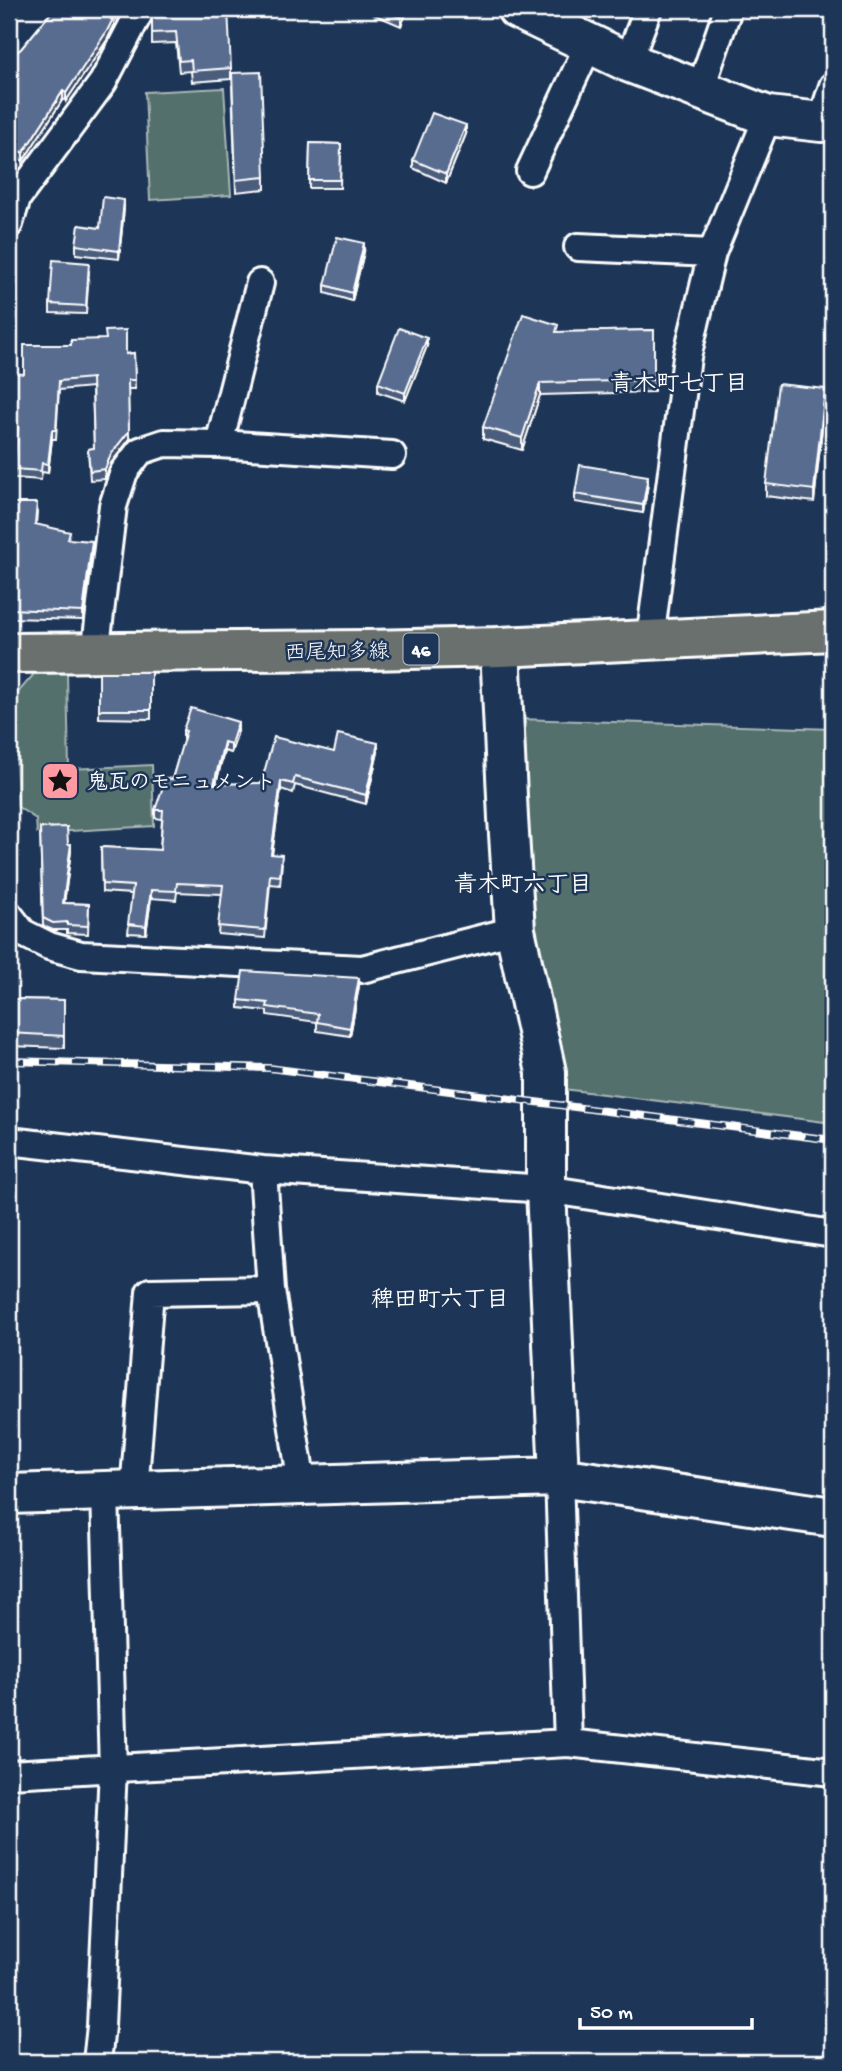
<svg xmlns="http://www.w3.org/2000/svg" width="842" height="2071" viewBox="0 0 842 2071" font-family="'Gochi Hand','Klee One',sans-serif">
	<style>
		.green { fill: #536f6d; stroke: #a9b7b6; stroke-width: 2 }
		.lines { fill: none; stroke-linecap: round; stroke-linejoin: round }
		.street-casing { stroke: #fff; stroke-width: 32 }
		.secondary-casing { stroke: #fff; stroke-width: 44 }
		.primary-casing { stroke: #fff; stroke-width: 44 }
		.street { stroke: #1d3557; stroke-width: 26 }
		.secondary { stroke: #1d3557; stroke-width: 38 }
		.primary { stroke: #6b706d; stroke-width: 38 }
		.rail-casing { stroke: #fff; stroke-width: 8 }
		.rail { stroke: #1d3557; stroke-width: 5; stroke-dasharray: 16; stroke-linecap: butt }
		.wall { fill: #4c5d7c; stroke: #fff; stroke-width: 2 }
		.shaded-wall { fill: #3e4c65; stroke: #fff; stroke-width: 2 }
		.building { fill: #586c90; stroke: #fff; stroke-width: 2 }
		.labels { text-anchor: middle; stroke-width: 5; stroke-linejoin: round; paint-order: stroke }
		.shield { fill: #1d3557; stroke: #bbc2cd; stroke-width: 2 }
		.shield-label { font-size: 19px; font-weight: bold; fill: #fff }
		.street-label { font-size: 21px; fill: #fff; stroke: #1d3557 }
		.poi-label { font-size: 21px; font-weight: bold; fill: #fff; stroke: #1d3557; text-anchor: start }
		.neighbourhood-label { font-size: 23px; font-weight: bold; fill: #fff; stroke: #1d3557 }
	</style>
	<rect width="100%" height="100%" fill="#1d3557"/>
	<filter id="ink" filterUnits="userSpaceOnUse"><feTurbulence type="fractalNoise" baseFrequency=".0143" numOctaves="2"/><feDisplacementMap in="SourceGraphic" scale="14" xChannelSelector="R" yChannelSelector="G"/><feConvolveMatrix kernelMatrix="1 2 1 2 8 2 1 2 1" color-interpolation-filters="sRGB"/></filter>
	<g filter="url(#ink)">
		<path class="green" d="M224,88l7,107 -81,5 -5,-108z
			M67,673l2,96 83,-4 2,61 -117,7 -1,-14 -18,-12 -4,-110 20,-23z
			M518,719l315,10v394l-269,-34 -35,-152z"/>
		<g class="lines">
			<defs>
				<path id="street" d="M9,47l32,-38
					M628,62l20,-53
					M700,90l28,-81
					M821,122l12,-36
					M530,171l60,-129
					M9,224l8,-26 86,-116 38,-73
					M578,247l134,6
					M219,444l41,-161
					M650,640l37,-283 25,-104 56,-137
					M95,654l18,-148 11,-34 16,-21 24,-8 55,1 173,11
					M9,915l14,18 26,13 32,9 281,14 153,-39
					M9,1141l254,29 283,19 287,45
					M263,1170l8,120 31,195
					M559,1477l9,266
					M134,1491l16,-199 121,-2
					M9,1774l559,-31 265,29
					M97,2062l4,-36 12,-257 -8,-277"/>
				<path id="secondary" d="M517,9l111,53 140,54 53,6 12,-2
					M500,647l8,171 7,112 31,142v117l13,288
					M9,1494l550,-17 274,40"/>
				<path id="primary" d="M9,653l358,-3 133,-3 333,-16"/>
			</defs>
			<use href="#street" class="street-casing"/>
			<use href="#secondary" class="secondary-casing"/>
			<use href="#primary" class="primary-casing"/>
			<use href="#street" class="street"/>
			<use href="#secondary" class="secondary"/>
			<use href="#primary" class="primary"/>
			<defs>
				<path id="rail" d="M9,1061l260,7 564,72"/>
			</defs>
			<use href="#rail" class="rail-casing"/>
			<use href="#rail" class="rail"/>
		</g>
		<path class="wall" d="M54,9h69l-9,13v4l-7,14 -41,61 -3,-2 -40,62 -14,-8v-99l6,-1 6,-4z
			M366,9h42l-7,17 -35,-15z
			M152,12l79,56v11l-39,3 -1,-11 -12,1 -3,-29 -24,1z
			M232,85l33,92v12l-29,3z
			M466,134l-20,49 -33,-15v-8z
			M310,143l31,1 -1,44h-31z
			M124,208l-5,51 -43,-5v-9z
			M364,252l-12,49 -27,-8v-8z
			M89,272l-3,42 -36,-1v-9z
			M654,330v62l-114,3 -18,55 -39,-11v-12l75,-95z
			M427,346l-22,55 -27,-9v-9z
			M134,353l1,36h-7l1,51 -18,23 -6,16 -15,1 -2,-31 6,-1 -2,-61 -33,3 -3,49h-4l-4,34 -6,-1 -1,8 -27,-2 4,-42h-9v-9l15,-53 102,-20z
			M825,401l-11,101 -48,-6v-12z
			M648,484l-5,29 -68,-11v-8z
			M9,503l28,9 -1,13 56,24 -9,71 -74,-2z
			M99,672h52v47l-52,-1z
			M183,730l55,1 -7,22 -7,-2 -8,33 45,-1 73,-31h44l-12,52 -71,-19 -2,8 -12,-4 -9,65 10,9 -2,22 -10,-1 -5,54 -47,-4 4,-40 -45,-2 -1,8 -25,-2 -5,36 -18,-1 4,-39 -30,-2 -1,-45 59,3 2,-31 -7,-1v-8l17,-31 12,-40h-1z
			M40,828l28,16 3,7 -7,52 25,1 -1,30 -21,-1v-3h-14l-10,-4z
			M359,986l-9,50 -33,-5v-9l-50,-7v-4l-28,-3v-8z
			M9,999l55,1v48l-55,-2z"/>
		<path class="shaded-wall" d="M14,9h7l-12,14v-8z
			M118,9h5l-9,13v4l-7,14 -41,61v-8z
			M405,9h3l-7,17v-8z
			M63,91v8l-40,62v-8z
			M466,125v9l-20,49v-9z
			M124,200v8l-5,51v-8z
			M364,243v9l-12,49v-8z
			M427,338v8l-22,55v-8z
			M540,383v12l-18,55v-12z
			M825,389v12l-11,101v-12z
			M52,430v9l-4,34v-9z
			M129,431v9l-18,23 -6,16v-10l6,-15z
			M648,476v8l-5,29v-8z
			M92,541v8l-9,71v-8z
			M238,722v9l-7,22v-9z
			M224,742v9l-10,42v-9z
			M378,743v9l-12,52v-9z
			M281,781v8l-10,73v-8z
			M71,844v7l-8,60v-8z
			M151,890v8l-5,36v-8z
			M359,978v8l-9,50v-8z"/>
		<path class="building" d="M54,9h64l-6,9 2,-1 -7,14 -41,62 -3,-2 -40,62 -14,-9v-90l6,-1 6,-4z
			M171,9h57l3,59 -39,3 -1,-11 -12,1 -3,-29 -24,1v-21l19,-1z
			M380,9h25l-4,9z
			M261,72l4,105 -29,3 -4,-107z
			M432,113l34,12 -20,49 -33,-14z
			M310,143l31,1 -1,36h-31z
			M103,197l21,3 -5,51 -43,-6 3,-20 21,3z
			M337,237l27,6 -12,50 -27,-8z
			M53,260l36,3 -3,43 -36,-2z
			M523,314l35,11 -2,7 98,-2v50l-114,3 -18,55 -39,-11z
			M399,328l28,10 -22,55 -27,-10z
			M126,330v24l8,-1 1,27h-7l1,51 -18,23 -6,15 -15,2 -2,-22 6,-1 -2,-70 -33,3 -3,49h-4l-4,34 -6,-1 -1,8 -27,-2 4,-42h-9l5,-54 10,1v-29h47v-5l35,-1 -1,-8z
			M778,384l47,5 -11,101 -48,-6z
			M580,465l68,11 -5,29 -68,-11z
			M9,503h28l-2,21 35,8 -2,7 24,2 -9,71 -74,-3z
			M99,672h52v38h-52z
			M191,708l47,14 -7,22 -7,-2 -10,42 47,-1 13,-46 60,15 4,-18 40,9 -12,52 -71,-18 -2,7 -12,-3 -10,73 11,1 -2,21 -10,-1 -5,55 -47,-4 5,-41 -46,-2 -1,8 -25,-1 -5,36 -18,-2 5,-38 -31,-2 -1,-37 59,3 3,-40h-8l11,-32 6,1 14,-48 -3,-1z
			M67,827l1,17h3l-8,59 26,1 -1,22 -21,-1v-3l-14,1 -10,-5 -3,-90z
			M243,971l116,7 -9,50 -33,-6 1,-8 -51,-7 1,-4 -29,-3z
			M9,999l55,1v36l-55,-3z"/>
	</g>
	<defs>
		<symbol id="sight-square" viewBox="-11 -11 22 22"><rect x="-9" y="-9" width="18" height="18" rx="4" fill="#ff9aa2" stroke="#1d3557"/><path d="M0-6L1.8-2.2L6-1.7L2.9 1.2L3.7 5.4L0 3.3L-3.7 5.4L-2.9 1.2L-6-1.7L-1.8-2.2Z" fill="#111"/></symbol>
	</defs>
	<g fill-rule="evenodd">
		<use href="#sight-square" x="38" y="759" width="44" height="44"/>
	</g>
	<g class="labels">
		<rect class="shield" x="403.5" y="633.5" width="35" height="31" rx="5"/>
		<g class="shield-label">
			<text x="421" y="656">46</text>
		</g>
		<g class="street-label">
			<text transform="translate(337 651) rotate(-1)" y="7">西尾知多線</text>
		</g>
		<g class="poi-label">
			<text x="87" y="788">鬼瓦のモニュメント</text>
		</g>
		<g class="neighbourhood-label">
			<text x="679" y="390">青木町七丁目</text>
			<text x="523" y="891">青木町六丁目</text>
			<text x="440" y="1306">稗田町六丁目</text>
		</g>
	</g>
	<rect width="842" height="2071" fill="none" stroke="#1d3557" stroke-width="35"/>
	<rect x="18" y="18" width="807" height="2036" fill="none" stroke="#fff" stroke-width="2.5" filter="url(#ink)"/>
	<path d="M580 2018v10h172v-10" fill="none" stroke="#ffffff" stroke-width="3.5"/>
	<text x="590" y="2018" font-size="21" fill="#ffffff" stroke="#1d3557" stroke-width="5" paint-order="stroke">50 m</text>
</svg>
